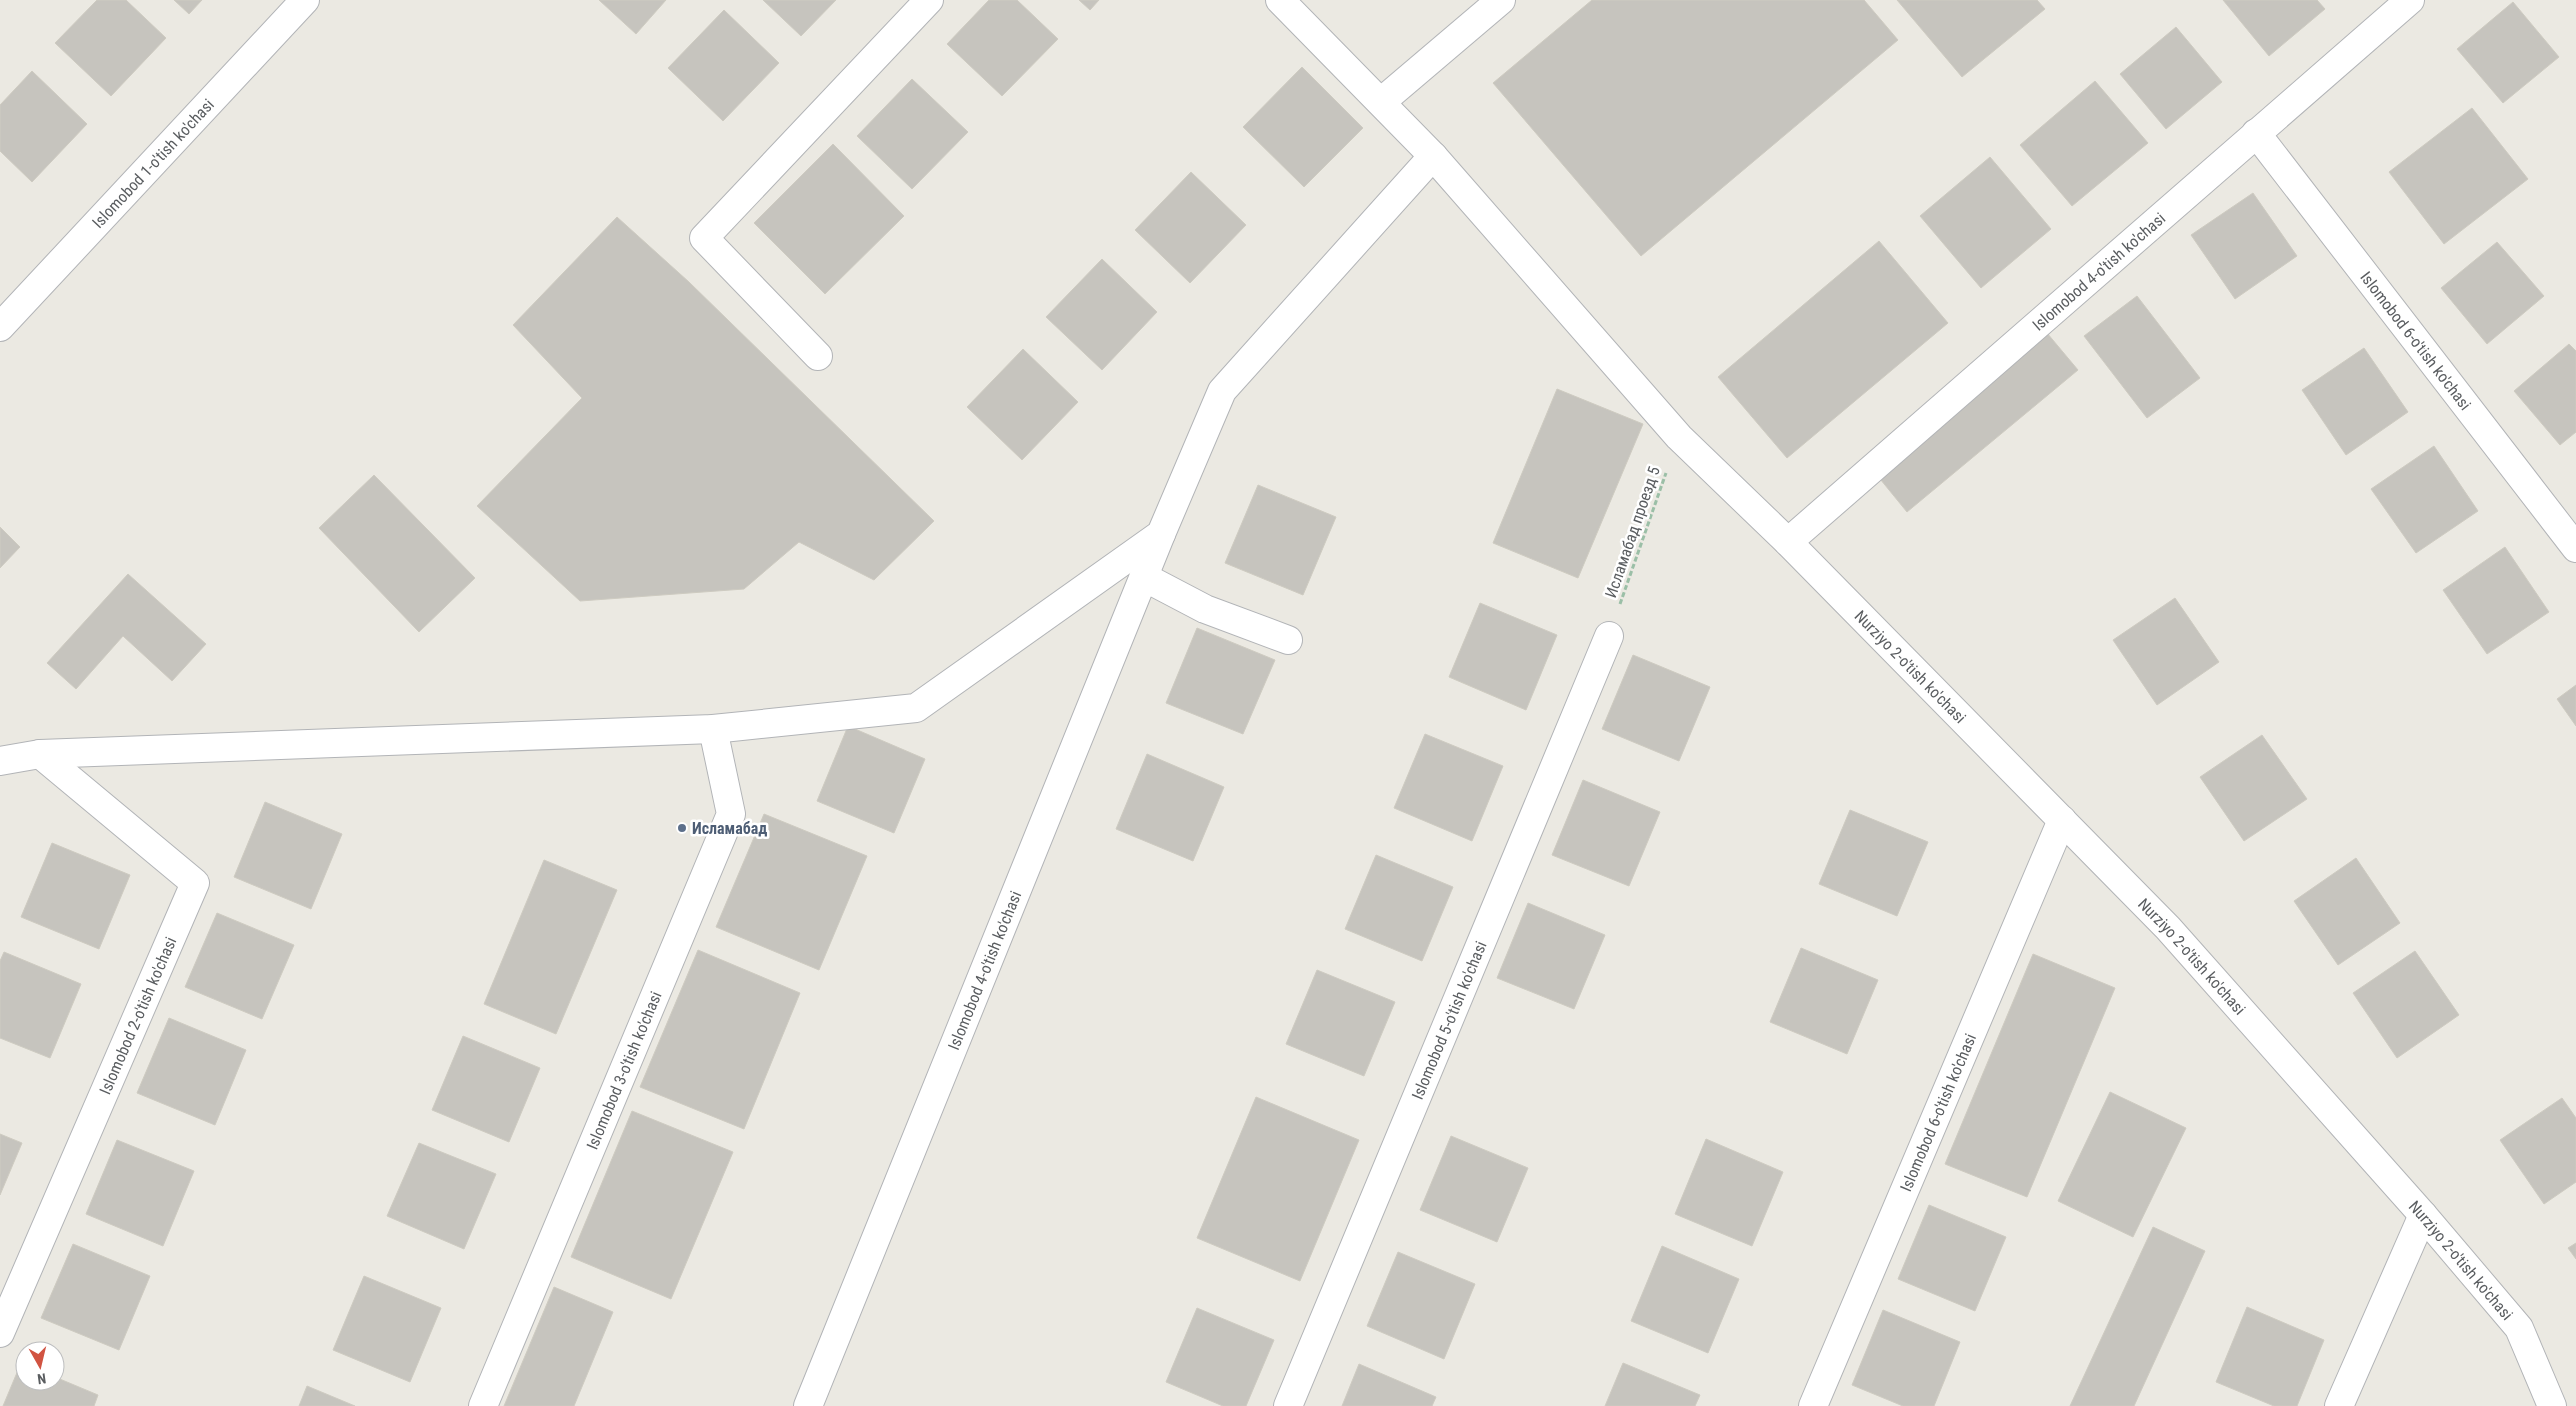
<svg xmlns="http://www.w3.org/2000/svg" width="2576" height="1406" viewBox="0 0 2576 1406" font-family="'Roboto Condensed',sans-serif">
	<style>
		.building { fill: #c6c4be; stroke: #cecbc1 }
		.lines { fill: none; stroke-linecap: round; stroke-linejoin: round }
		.minor-casing { stroke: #b2b4b7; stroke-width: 30 }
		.path { stroke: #9bbfa7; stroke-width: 3; stroke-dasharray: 5 2.5; stroke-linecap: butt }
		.minor { stroke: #fff; stroke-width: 28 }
		.service-dot { fill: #5c6f8a; stroke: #fff; stroke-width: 2 }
		.labels { text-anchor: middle; stroke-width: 5; stroke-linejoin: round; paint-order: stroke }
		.street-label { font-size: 16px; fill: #5a5d60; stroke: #fff }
		.service-label { font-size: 16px; font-weight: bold; fill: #4e5e75; stroke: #fff; text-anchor: start }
	</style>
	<rect width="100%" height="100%" fill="#ebe9e2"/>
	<path class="building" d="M97,0h29l40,38 -55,58 -56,-53z
		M174,0h28l-13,14z
		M599,0h67l-30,34z
		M763,0h73l-35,36z
		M989,0h28l41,39 -56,57 -55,-52z
		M1079,0h20l-9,10z
		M1592,0h272l34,40 -257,216 -148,-173z
		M1897,0h140l8,9 -83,68z
		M2223,0h94l8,9 -56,47z
		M2513,2l46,55 -56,46 -46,-54z
		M724,10l55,53 -56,58 -55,-53z
		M2176,27l46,55 -56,47 -46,-55z
		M1302,67l61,61 -59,59 -61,-60z
		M32,71l55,53 -55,58 -32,-31v-46z
		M912,79l56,53 -56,57 -55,-53z
		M2095,81l53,62 -76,63 -52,-61z
		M2472,108l56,71 -84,65 -55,-72z
		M833,144l71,72 -79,78 -71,-71z
		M1990,157l61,72 -70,59 -61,-72z
		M1191,172l55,53 -56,58 -55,-53z
		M2253,193l44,63 -62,43 -44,-64z
		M617,217l72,65 245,239 -60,59 -75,-38 -55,47 -164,12 -103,-95 105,-108 -69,-73z
		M1879,241l69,82 -161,135 -69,-81z
		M2497,242l47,54 -57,48 -46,-56z
		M1102,259l55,53 -55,58 -56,-53z
		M2137,296l63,82 -53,40 -63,-82z
		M2047,333l31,37 -171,142 -31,-38z
		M2569,344l7,7v81l-16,13 -46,-54z
		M2364,348l44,64 -62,43 -44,-65z
		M1023,349l55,53 -56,58 -55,-53z
		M1557,389l86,35 -65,154 -85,-35z
		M2434,446l44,65 -62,42 -45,-64z
		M374,475l101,103 -56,54 -100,-104z
		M1258,485l78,32 -33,78 -78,-32z
		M0,527l20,20 -20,21z
		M2505,547l44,65 -62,42 -44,-64z
		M128,574l78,70 -34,37 -49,-45 -47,53 -29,-26z
		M2175,598l44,64 -62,43 -44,-65z
		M1480,603l77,32 -31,75 -77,-33z
		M1197,628l78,32 -32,74 -77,-31z
		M1633,655l77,32 -31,74 -77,-32z
		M2576,685v41l-19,-27z
		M848,726l77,33 -31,74 -77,-32z
		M1425,734l78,32 -31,75 -78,-33z
		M2262,735l45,64 -63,42 -44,-64z
		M1147,754l77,33 -31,74 -77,-32z
		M1583,780l77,32 -31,74 -77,-31z
		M265,802l77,32 -31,75 -77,-32z
		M1850,810l78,32 -31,74 -78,-32z
		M764,814l103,42 -48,114 -103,-43z
		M52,843l78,32 -31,74 -78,-32z
		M1376,855l77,32 -31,74 -77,-32z
		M2356,858l44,65 -62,42 -44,-64z
		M544,860l73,30 -61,144 -72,-30z
		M1528,903l77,32 -31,74 -77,-31z
		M217,913l77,32 -32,74 -77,-32z
		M1801,948l77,32 -31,74 -77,-32z
		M698,950l102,43 -56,136 -104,-42z
		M2415,951l44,64 -62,43 -44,-65z
		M4,952l77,32 -31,74 -50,-20v-77z
		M2033,954l82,34 -88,209 -82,-33z
		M1317,970l78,32 -31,74 -78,-32z
		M169,1018l77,32 -31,75 -78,-32z
		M463,1036l77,32 -31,74 -77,-32z
		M2110,1092l76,36 -53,109 -75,-36z
		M1256,1097l103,43 -59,141 -103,-43z
		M2562,1098l14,20v64l-32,22 -44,-64z
		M632,1111l101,41 -62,147 -100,-42z
		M0,1134l22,9 -22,52z
		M1451,1136l77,32 -31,74 -77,-32z
		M1706,1139l77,33 -31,74 -77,-32z
		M117,1140l77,31 -31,75 -77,-32z
		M419,1143l77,31 -32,75 -77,-33z
		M1929,1205l77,32 -31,74 -77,-32z
		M2153,1227l52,24 -71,155h-64z
		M2576,1243v16l-8,-11z
		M73,1244l77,32 -31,74 -78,-32z
		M1662,1246l77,33 -31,74 -77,-32z
		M1398,1252l77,32 -31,75 -77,-33z
		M364,1276l77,32 -31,74 -77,-32z
		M554,1287l59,25 -39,94h-70z
		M2247,1307l77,33 -27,66h-23l-58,-24z
		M1197,1308l77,32 -28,66h-23l-57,-24z
		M1883,1310l77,32 -26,64h-31l-51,-21z
		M21,1363l4,1v17h30v-4l43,18 -4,11h-91z
		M1623,1363l77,32 -5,11h-90z
		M1359,1364l77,33 -4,9h-90z
		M307,1386l48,20h-56z"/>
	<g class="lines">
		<defs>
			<g id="minor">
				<path id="s1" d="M1280,0l153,156 246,281 109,105 380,386 255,287 96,113 33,78"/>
				<path d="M1381,102l120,-102"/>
				<path id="s2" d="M2256,133l320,415"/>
				<path id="s3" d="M0,327l305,-327"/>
				<path d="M818,356l-114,-118 225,-238"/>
				<path id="s4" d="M1788,542l622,-542"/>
				<path d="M1144,577l61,32 83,31"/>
				<path d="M0,761l40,-7 673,-25 203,-21 245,-174 61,-143 211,-235"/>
				<path id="s5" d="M0,1333l195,-450 -155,-129"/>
				<path id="s6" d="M483,1406l248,-592 -18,-85"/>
				<path id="s7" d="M808,1406l353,-872"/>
				<path id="s8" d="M1288,1406l321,-770"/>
				<path id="s9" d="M1813,1406l249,-586"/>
				<path d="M2339,1406l84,-191"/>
			</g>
		</defs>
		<use href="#minor" class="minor-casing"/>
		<path class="path" d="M1620,604l46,-131"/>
		<use href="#minor" class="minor"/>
	</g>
	<circle class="service-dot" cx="682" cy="828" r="5"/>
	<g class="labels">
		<g class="street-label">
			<text dy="6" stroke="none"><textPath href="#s3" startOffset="224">Islomobod 1-o'tish ko'chasi</textPath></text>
			<text dy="6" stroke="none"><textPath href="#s4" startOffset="412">Islomobod 4-o'tish ko'chasi</textPath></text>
			<text dy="6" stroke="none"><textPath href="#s2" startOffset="262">Islomobod 6-o'tish ko'chasi</textPath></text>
			<text transform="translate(1632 532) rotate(-71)" y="6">Исламабад проезд 5</text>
			<text dy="6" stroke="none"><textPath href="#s1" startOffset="918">Nurziyo 2-o'tish ko'chasi</textPath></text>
			<text dy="6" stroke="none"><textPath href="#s1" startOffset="1322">Nurziyo 2-o'tish ko'chasi</textPath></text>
			<text dy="6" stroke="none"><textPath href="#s7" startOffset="470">Islomobod 4-o'tish ko'chasi</textPath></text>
			<text dy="6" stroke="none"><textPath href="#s5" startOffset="346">Islomobod 2-o'tish ko'chasi</textPath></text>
			<text dy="6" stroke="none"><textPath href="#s8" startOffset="418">Islomobod 5-o'tish ko'chasi</textPath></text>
			<text dy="6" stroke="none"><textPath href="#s6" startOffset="364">Islomobod 3-o'tish ko'chasi</textPath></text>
			<text dy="6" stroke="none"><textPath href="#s9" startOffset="319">Islomobod 6-o'tish ko'chasi</textPath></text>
			<text dy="6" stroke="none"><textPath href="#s1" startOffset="1728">Nurziyo 2-o'tish ko'chasi</textPath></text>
		</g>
		<g class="service-label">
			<text x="692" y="834">Исламабад</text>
		</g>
	</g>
	<g transform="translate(40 1366) rotate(172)"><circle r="24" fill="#ffffff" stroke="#bdbebf"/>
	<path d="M0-4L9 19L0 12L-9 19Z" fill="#d15341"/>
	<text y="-8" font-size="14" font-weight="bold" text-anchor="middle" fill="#5a5d60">N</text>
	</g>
</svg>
